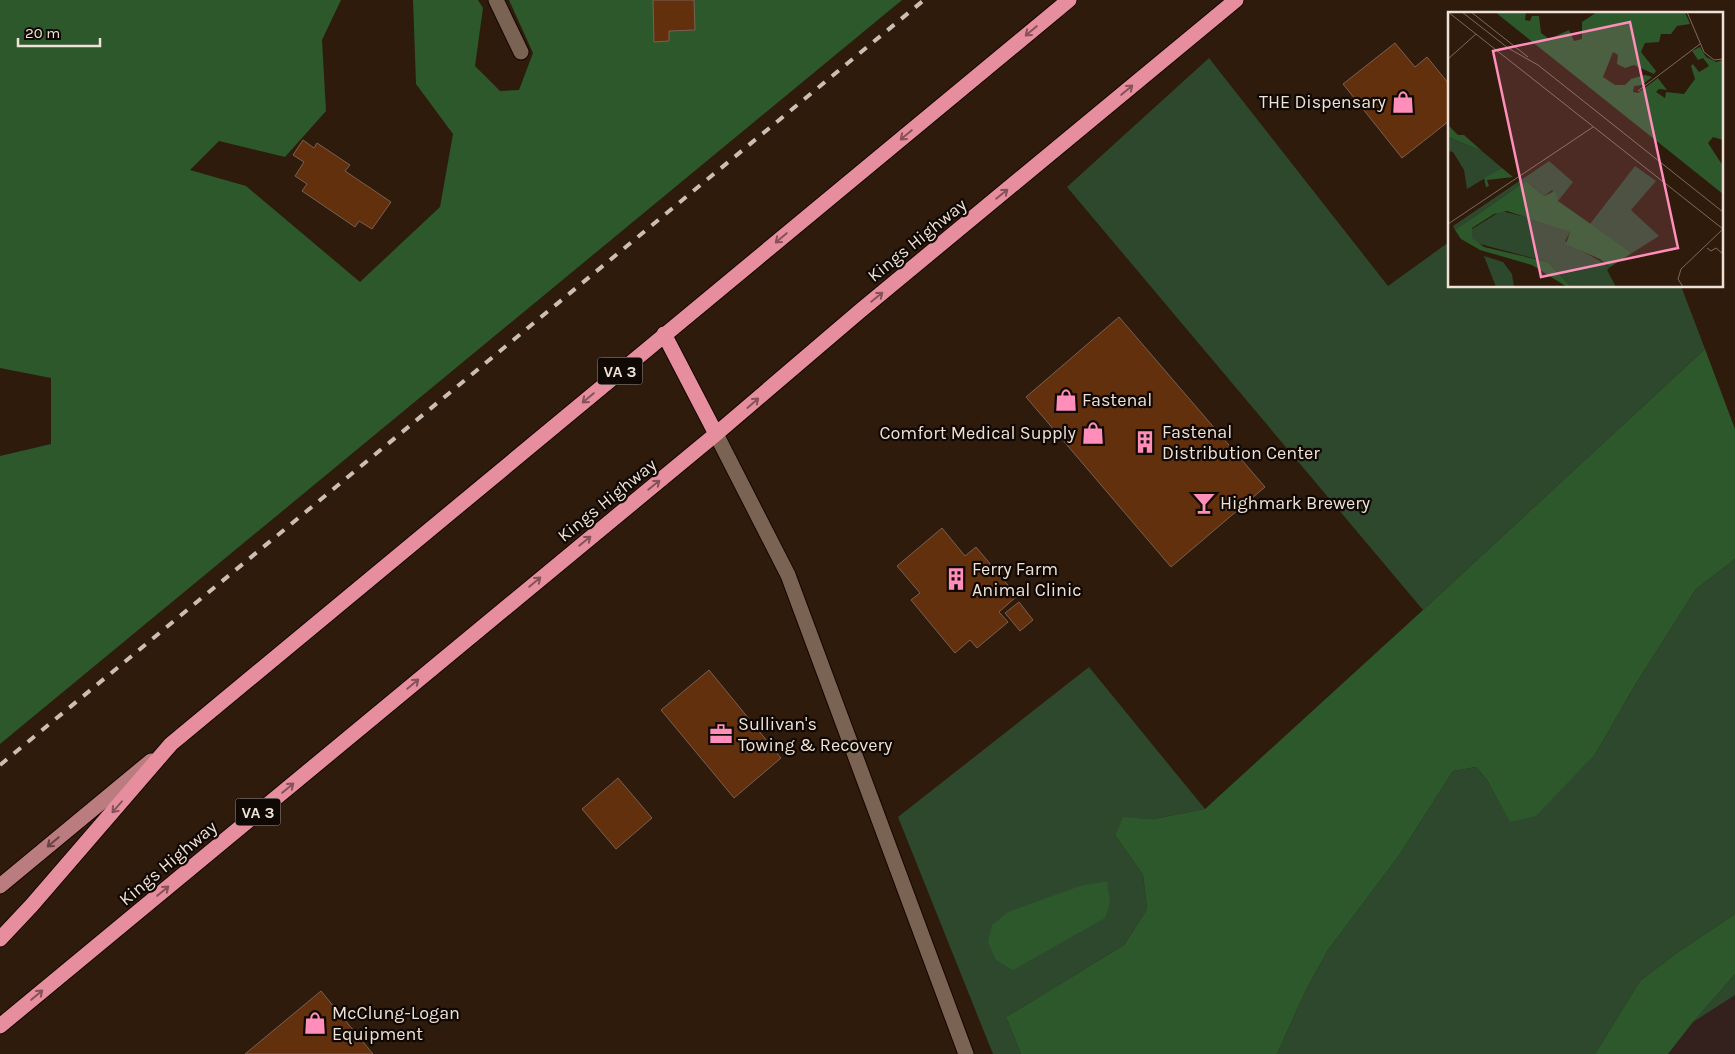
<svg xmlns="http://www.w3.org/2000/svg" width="1735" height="1054" viewBox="0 0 1735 1054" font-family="Karla,sans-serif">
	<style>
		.industrial { fill: #34211e }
		.green { fill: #2e482d }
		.forest { fill: #2c582c }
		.building { fill: #63300e; stroke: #7a6052 }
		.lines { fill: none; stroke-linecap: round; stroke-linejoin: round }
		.minor-casing { stroke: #150500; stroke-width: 17 }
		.major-casing { stroke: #150500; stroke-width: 17 }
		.highway-casing { stroke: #150500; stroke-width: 17 }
		.minor { stroke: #7a6352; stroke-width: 15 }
		.major { stroke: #bb7c80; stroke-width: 15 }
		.highway { stroke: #e68d9e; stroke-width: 15 }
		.rail { stroke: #ccbeb3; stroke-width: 4; stroke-dasharray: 9 9; stroke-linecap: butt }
		.oneway { stroke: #865158 }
		.oneway2 { stroke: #664242 }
		.labels { text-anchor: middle; stroke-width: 4.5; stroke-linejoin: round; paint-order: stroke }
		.shield { fill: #100803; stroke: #aba097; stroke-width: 1 }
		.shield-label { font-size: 16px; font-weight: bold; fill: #eee1d7 }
		.poi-label { font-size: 18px; fill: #eee1d7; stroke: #100803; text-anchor: start }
		.street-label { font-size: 18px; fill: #eee1d7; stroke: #100803 }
		.inset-road { fill: none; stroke: #7b6a5d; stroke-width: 1 }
		.view { fill: #ff8ebb; fill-opacity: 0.15; stroke: #ff8ebb; stroke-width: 2.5 }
		.inset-edge { fill: none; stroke: #eee1d7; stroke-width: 2.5 }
	</style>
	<rect width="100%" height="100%" fill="#2e1b0b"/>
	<path class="industrial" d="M1735,974v80h-67l25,-32z"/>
	<path class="green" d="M1209,58l179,228 61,-44v44h232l24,63 -282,261 -356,-423z
		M1735,559v355l-57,38 -38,29 -45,73h-318l29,-64 22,-40 72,-96 53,-83 23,-4 11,13 23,41 86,-68 39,-68 61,-96z
		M1089,667l116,142 -52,10 -30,-1 -8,17 28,40 4,34 -23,36 -118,72 15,37h-28l-95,-237z
		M1735,974v21l-42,27z"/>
	<path class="forest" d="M0,0h341l-19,40 4,71 -41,46 -66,-16 -29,29 56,16 114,96 80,-75 13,-73 -37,-50 -3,-84h65l5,8 -8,58 25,25 19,-1 14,-37 -24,-53h393l-902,744v-288l51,-12v-66l-51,-10z
		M1705,349l30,80v130l-39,30 -61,96 -39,68 -60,63 -26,6 -23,-42 -11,-13 -23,4 -53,83 -72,96 -22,40 -29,64h-256l-15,-37 118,-72 23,-36 -4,-34 -28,-40 8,-18 30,2 52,-10 218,-199z
		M1107,881l3,22 -5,15 -92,52 -17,-10 -8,-18 4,-17 16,-13 72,-26z
		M1735,914v60l-42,48 -25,32h-73l45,-73 38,-29z"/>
	<path class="building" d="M653,0h41l1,30 -26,1v10l-15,1z
		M1395,43l20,24 12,-10 22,27v37l-47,37 -59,-74z
		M303,140l11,8 3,-5 33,22 -5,6 46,31 -19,27 -13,-8 -4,6 -53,-36 5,-7 -12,-8 9,-14 -11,-7z
		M1119,317l146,170 -94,80 -145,-170z
		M942,528l23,28 11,-9 41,49 -18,16 9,10 -31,26 -7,-8 -15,13 -44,-53 9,-7 -23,-27z
		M1019,602l14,18 -13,11 -15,-18z
		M709,670l72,88 -47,40 -73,-88z
		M618,778l34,40 -36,31 -34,-40z
		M321,991l52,63h-128z"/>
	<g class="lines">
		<defs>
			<path id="minor" d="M496,0l25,52
				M716,434l72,141 178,479"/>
			<path id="major" d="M0,886l151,-125"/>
			<path id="highway" d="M664,334l52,100
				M0,939l32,-34 139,-161 898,-744
				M0,1026l716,-592 144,-123 376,-311"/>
		</defs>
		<use href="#minor" class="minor-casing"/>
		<use href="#major" class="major-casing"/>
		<use href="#highway" class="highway-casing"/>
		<use href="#minor" class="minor"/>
		<use href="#major" class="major"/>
		<use href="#highway" class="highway"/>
		<path class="rail" d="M0,765l924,-765"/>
	</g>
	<defs><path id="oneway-shaft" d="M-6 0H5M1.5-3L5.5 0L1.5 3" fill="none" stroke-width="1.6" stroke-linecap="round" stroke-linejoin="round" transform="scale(1.25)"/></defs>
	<g class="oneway">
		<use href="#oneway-shaft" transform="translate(1031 31) rotate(140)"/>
		<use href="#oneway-shaft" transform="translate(1127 90) rotate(-40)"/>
		<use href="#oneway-shaft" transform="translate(906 135) rotate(140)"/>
		<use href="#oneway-shaft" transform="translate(1002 194) rotate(-39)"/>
		<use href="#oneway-shaft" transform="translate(781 238) rotate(140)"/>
		<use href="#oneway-shaft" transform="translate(877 297) rotate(-39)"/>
		<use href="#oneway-shaft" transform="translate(588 398) rotate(140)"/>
		<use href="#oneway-shaft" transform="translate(753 403) rotate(-41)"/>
		<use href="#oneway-shaft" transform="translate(654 485) rotate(-39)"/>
		<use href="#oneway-shaft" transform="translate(585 541) rotate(-39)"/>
		<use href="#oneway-shaft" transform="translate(535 582) rotate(-40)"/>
		<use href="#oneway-shaft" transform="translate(413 684) rotate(-40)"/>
		<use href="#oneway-shaft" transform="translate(288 788) rotate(-40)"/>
		<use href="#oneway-shaft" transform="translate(117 807) rotate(131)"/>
		<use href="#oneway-shaft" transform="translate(163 891) rotate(-40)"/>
		<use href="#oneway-shaft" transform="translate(37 995) rotate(-40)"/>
	</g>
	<use class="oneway2" href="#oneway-shaft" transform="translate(53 842) rotate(140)"/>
	<defs>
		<symbol id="shop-bare" viewBox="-9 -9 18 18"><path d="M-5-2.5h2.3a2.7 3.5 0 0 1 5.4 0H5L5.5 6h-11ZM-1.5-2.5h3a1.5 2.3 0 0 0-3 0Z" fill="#ff8ebb" stroke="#100803" stroke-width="2.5" paint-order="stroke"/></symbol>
		<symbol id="building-bare" viewBox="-9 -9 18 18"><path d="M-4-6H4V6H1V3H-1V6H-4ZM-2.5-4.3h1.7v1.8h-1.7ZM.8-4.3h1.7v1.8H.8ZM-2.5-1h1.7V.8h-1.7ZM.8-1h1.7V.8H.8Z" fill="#ff8ebb" stroke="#100803" stroke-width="2.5" paint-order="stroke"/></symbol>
		<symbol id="bar-bare" viewBox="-9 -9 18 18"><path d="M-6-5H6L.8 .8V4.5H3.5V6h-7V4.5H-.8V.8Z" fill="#ff8ebb" stroke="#100803" stroke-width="2.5" paint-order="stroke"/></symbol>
		<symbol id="office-bare" viewBox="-9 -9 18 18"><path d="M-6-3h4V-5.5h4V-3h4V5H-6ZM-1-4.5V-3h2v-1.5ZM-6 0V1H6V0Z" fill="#ff8ebb" stroke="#100803" stroke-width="2.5" paint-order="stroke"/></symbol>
	</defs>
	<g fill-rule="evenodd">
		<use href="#shop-bare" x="1387" y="86" width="32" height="32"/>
		<use href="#shop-bare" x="1050" y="384" width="32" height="32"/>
		<use href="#shop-bare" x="1077" y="417" width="32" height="32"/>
		<use href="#building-bare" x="1129" y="426" width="32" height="32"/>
		<use href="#bar-bare" x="1188" y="487" width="32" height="32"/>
		<use href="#building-bare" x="940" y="563" width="32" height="32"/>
		<use href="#office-bare" x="705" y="718" width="32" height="32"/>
		<use href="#shop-bare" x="299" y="1007" width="32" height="32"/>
	</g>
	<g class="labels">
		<g class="shield">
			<rect x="597.5" y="357.5" width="45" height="27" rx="4"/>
			<rect x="235.5" y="798.5" width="45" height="27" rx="4"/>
		</g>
		<g class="shield-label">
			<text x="620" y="377">VA 3</text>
			<text x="258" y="818">VA 3</text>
		</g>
		<g class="poi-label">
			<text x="1386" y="108" text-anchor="end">THE Dispensary</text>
			<text x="1082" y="406">Fastenal</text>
			<text x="1162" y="438">Fastenal<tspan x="1162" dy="21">Distribution Center</tspan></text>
			<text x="1076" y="439" text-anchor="end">Comfort Medical Supply</text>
			<text x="1220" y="509">Highmark Brewery</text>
			<text x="972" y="575">Ferry Farm<tspan x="972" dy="21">Animal Clinic</tspan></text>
			<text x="738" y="730">Sullivan's<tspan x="738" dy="21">Towing &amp; Recovery</tspan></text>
			<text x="332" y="1019">McClung-Logan<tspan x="332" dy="21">Equipment</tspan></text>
		</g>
		<g class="street-label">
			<text transform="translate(917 240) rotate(-39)" y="6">Kings Highway</text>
			<text transform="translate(607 500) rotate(-39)" y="6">Kings Highway</text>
			<text transform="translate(168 863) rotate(-40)" y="6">Kings Highway</text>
		</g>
	</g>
	<g transform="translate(1448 12)">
		<rect width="275" height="275" fill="#2e1b0b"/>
		<path d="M0,125l34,14 20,17 -35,21 -3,-19 -11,-18 -5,-1zM101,149l24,21 -15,19 -6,-11 -8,6 -18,-15 -71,49 -2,-4zM187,154l21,15 -25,29 28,26 -27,17 -42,-29zM53,199l42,10 27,11 -5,9 45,26 -3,3 9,17h-45l-23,-25 -72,-19 -4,-5v-9zM36,244l19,6 9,12 2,13h-18z" fill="#2e482d"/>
		<path d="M47,0h31l-1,8 5,1 2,-5h7l2,17 8,6 20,-9 5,11 8,-2v-17l15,-10h88l5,12 -13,2 -6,8h-10l-2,8 -14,1 -4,9 15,19 -2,3 -20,-9 -9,3 -8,-4 1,-9 -5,-3 -10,25 12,8h10l6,-6 14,-4 7,2 -10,8 -8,1 -1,6 5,1 20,-15 9,12 -8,-1 -3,3 9,6 1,-6 18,2 11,-15 -4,-13 2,-2 6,8 10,-6 -6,-8 -5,2 -6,-9 8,-4 6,10 10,5 7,-2v80l-10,-3 -5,6 15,23v28zM0,113l10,10h6l18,16 -34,-14zM54,156l11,9 -26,3 2,6 -3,1 -2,-9zM78,169l18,15 11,-5 3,10 74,52 -22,14 -10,-8 -34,-15 4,-12 -63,-21 -13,3 -22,14v10l12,9 64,15 23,25h-4l-35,-22 -52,-15 -19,-11 -6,-9z" fill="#2c582c"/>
		<path class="inset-road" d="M0,0l275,217M14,0l46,36 30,17 185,147M23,0l57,45M239,0l17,40 10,8 9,-1M0,47l28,-25M190,79l62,-47M0,212l145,-97M259,236l4,3 5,-3 7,6M235,275l-5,-8 3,-10 42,-40"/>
		<path class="view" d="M182,10l48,226 -137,29 -48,-226z"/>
		<rect width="275" height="275" class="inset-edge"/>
	</g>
	<path d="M18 38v8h82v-8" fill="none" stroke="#eee1d7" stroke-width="2.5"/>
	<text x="25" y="38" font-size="15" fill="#eee1d7" stroke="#100803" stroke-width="4" paint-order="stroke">20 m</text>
</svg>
